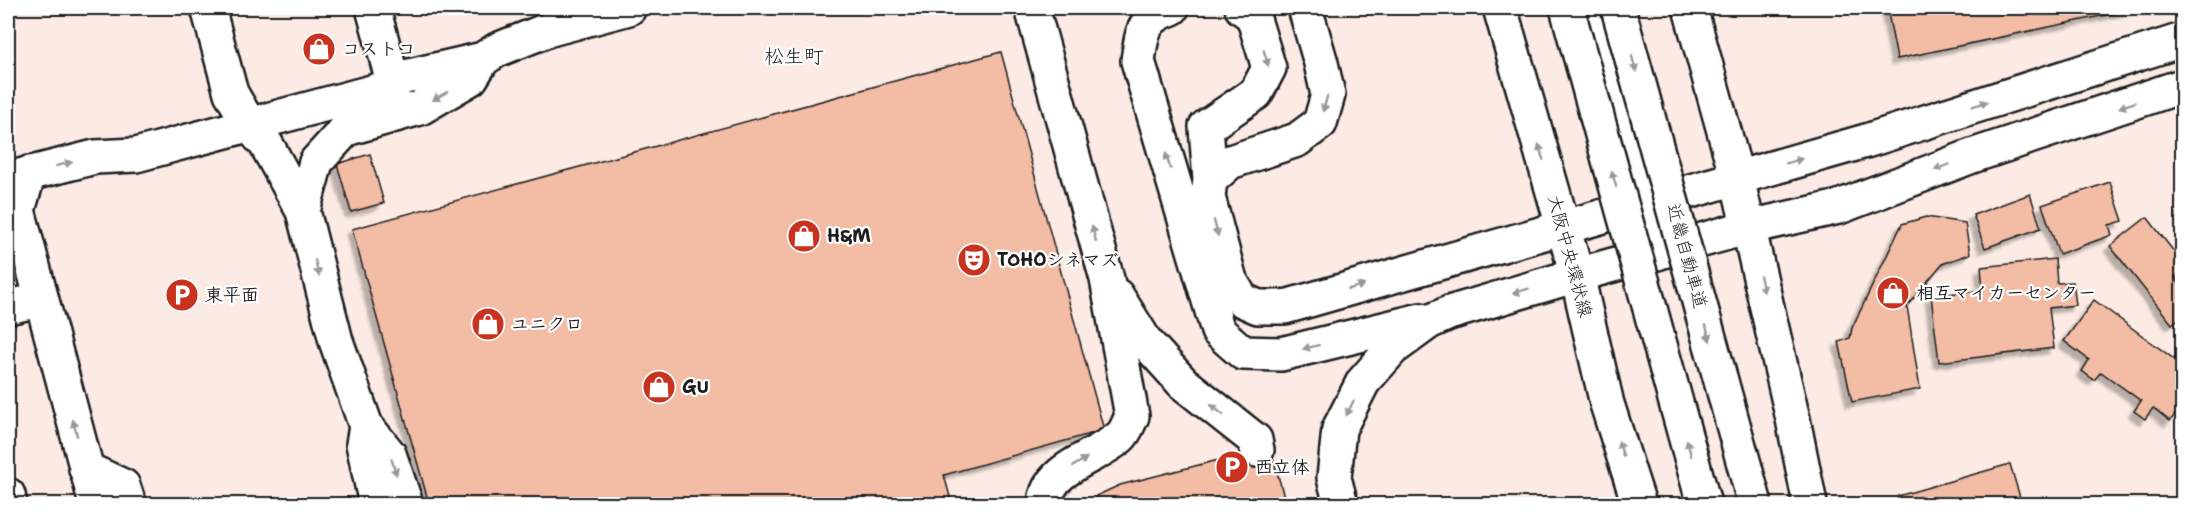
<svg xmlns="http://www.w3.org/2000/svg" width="2190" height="512" viewBox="0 0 2190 512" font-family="'Shantell Sans','Klee One',sans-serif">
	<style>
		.building { fill: #f2bca5; stroke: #1c1c1c; stroke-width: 1.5; filter: url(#shadow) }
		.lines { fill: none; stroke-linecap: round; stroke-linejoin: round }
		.minor-casing { stroke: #1c1c1c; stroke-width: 38 }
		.major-casing { stroke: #1c1c1c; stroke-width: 38 }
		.minor { stroke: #fff; stroke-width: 33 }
		.major { stroke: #fff; stroke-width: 33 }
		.highway-bridge-casing { stroke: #1c1c1c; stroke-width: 38; stroke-linecap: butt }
		.highway-bridge { stroke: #fff; stroke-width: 33 }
		.oneway { fill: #999 }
		.labels { text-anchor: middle; stroke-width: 4.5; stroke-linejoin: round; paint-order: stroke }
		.poi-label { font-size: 18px; font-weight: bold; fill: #1c1c1c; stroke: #fff; text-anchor: start }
		.street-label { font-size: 18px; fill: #1c1c1c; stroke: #fff }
		.neighbourhood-label { font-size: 20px; fill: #1c1c1c; stroke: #fff }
	</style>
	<defs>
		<filter id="shadow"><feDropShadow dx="-5.5" dy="5.5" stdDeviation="1.5" flood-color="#0004"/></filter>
	</defs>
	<rect width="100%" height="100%" fill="#fbebe4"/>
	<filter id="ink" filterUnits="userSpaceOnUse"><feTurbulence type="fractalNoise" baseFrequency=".0167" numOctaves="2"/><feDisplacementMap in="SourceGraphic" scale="12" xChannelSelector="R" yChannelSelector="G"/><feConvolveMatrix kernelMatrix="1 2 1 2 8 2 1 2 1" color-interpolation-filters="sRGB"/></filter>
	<g filter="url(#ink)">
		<path class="building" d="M1887,8h252l-242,51z
			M1001,52l103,378 -160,45 8,29h-523l-77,-275z
			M370,154l14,49 -33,9 -14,-48z
			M2110,182l13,39 -14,4 3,10 -53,19 -17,-49z
			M2030,194l11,34 -56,20 -12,-33z
			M1926,217l39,6 5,31 -28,10 -35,42 13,83 -68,13 -13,-60 11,-4 2,-10 50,-104z
			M2147,217l35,45v10l-7,6 7,10v28l-10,8 -62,-78z
			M2055,259l2,24 16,-1 3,23 -27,3 5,40 -115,14 -8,-66 52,-6 -2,-23z
			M2094,300l88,65v41l-12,15 -17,-13 -8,11 -11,-8 7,-10 -40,-29 -7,8 -12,-9 7,-11 -25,-19z
			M1270,447l16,57h-188l-2,-8 24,-11z
			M2010,464l12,40h-121l-3,-8z"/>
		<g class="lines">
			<defs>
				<path id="minor" d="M208,8l23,85 19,33 16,18 37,67 33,130 30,85 23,28 17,50
					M1032,8l75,271 25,137c-3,6 -6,16 -12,21 -24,21 -73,30 -75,67
					M1172,8c-30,10 -30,25 -34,53l80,270 25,22 38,1 140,-34
					M1305,8l16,55 7,32 -8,28 -23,17 -67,22 -20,18 -2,17 22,83 12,20 16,7h27l581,-166 316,-101
					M392,80l91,-21 14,-9 50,-20 82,-22
					M29,173l-11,37 78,294
					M8,179l87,-22 41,-2 258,-69 -21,-78
					M1210,180l-4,-53 50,-34 13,-25 -16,-52 -11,-8
					M303,211l13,-49 30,-33 74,-21 51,-30 12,-19
					M1117,296l28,45 38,42 72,57 2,10
					M8,307l32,-7
					M366,426l-3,18 13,60
					M86,469l37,17 6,18
					M8,495l2,9
					M1341,504l-7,-26 5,-49 24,-47 29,-33 37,-27 20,-9 128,-38 172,-48 90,-20 133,-51 210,-70"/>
				<path id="major" d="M1500,8l77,267 30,129 32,100
					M1590,8l67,245
					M1690,8l47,170 56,241 17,85"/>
			</defs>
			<use href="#minor" class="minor-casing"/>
			<use href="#major" class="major-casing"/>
			<use href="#minor" class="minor"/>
			<use href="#major" class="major"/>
			<defs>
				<path id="highway-bridge" d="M1567,8l137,496
					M1618,8l137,496"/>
			</defs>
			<use href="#highway-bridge" class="highway-bridge-casing"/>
			<use href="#highway-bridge" class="highway-bridge"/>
		</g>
		<defs><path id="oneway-solid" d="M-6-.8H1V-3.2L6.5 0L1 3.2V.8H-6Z" transform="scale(1.5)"/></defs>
		<g class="oneway">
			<use href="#oneway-solid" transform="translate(1266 58) rotate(74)"/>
			<use href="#oneway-solid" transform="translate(1634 64) rotate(75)"/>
			<use href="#oneway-solid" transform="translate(440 96) rotate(150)"/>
			<use href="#oneway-solid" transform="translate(1325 104) rotate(106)"/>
			<use href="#oneway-solid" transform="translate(1980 104) rotate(-17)"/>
			<use href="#oneway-solid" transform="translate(2127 105) rotate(161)"/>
			<use href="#oneway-solid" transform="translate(1541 152) rotate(-106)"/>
			<use href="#oneway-solid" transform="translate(1168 161) rotate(-107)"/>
			<use href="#oneway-solid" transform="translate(1794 161) rotate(-16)"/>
			<use href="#oneway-solid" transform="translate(64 164) rotate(-14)"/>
			<use href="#oneway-solid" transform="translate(1942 167) rotate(159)"/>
			<use href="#oneway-solid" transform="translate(1614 179) rotate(-105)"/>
			<use href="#oneway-solid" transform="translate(1216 228) rotate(75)"/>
			<use href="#oneway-solid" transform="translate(1094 234) rotate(-105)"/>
			<use href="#oneway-solid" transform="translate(317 268) rotate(76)"/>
			<use href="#oneway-solid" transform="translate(1762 284) rotate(77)"/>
			<use href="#oneway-solid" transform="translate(1356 287) rotate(-16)"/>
			<use href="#oneway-solid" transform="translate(1521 291) rotate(163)"/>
			<use href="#oneway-solid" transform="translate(1708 333) rotate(75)"/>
			<use href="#oneway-solid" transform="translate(1311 347) rotate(166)"/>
			<use href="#oneway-solid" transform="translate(1350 408) rotate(116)"/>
			<use href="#oneway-solid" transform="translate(1217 410) rotate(-141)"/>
			<use href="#oneway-solid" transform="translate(75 428) rotate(-105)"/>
			<use href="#oneway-solid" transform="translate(1689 448) rotate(-105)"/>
			<use href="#oneway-solid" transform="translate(1621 449) rotate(-107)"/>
			<use href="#oneway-solid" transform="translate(1080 462) rotate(-32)"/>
			<use href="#oneway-solid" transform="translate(394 467) rotate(72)"/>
		</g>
	</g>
	<defs>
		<symbol id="shop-disc" viewBox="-11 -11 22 22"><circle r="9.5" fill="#c8321e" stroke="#fff"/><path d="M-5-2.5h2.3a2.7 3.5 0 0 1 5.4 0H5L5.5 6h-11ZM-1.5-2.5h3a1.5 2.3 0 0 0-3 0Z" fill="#fff"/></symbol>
		<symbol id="theatre-disc" viewBox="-11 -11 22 22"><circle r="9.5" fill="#c8321e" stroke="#fff"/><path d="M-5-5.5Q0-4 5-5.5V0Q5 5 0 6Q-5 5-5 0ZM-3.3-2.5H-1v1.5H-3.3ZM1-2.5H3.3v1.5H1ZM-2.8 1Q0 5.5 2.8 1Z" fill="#fff"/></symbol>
		<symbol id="parking-disc" viewBox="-11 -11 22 22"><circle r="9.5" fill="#c8321e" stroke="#fff"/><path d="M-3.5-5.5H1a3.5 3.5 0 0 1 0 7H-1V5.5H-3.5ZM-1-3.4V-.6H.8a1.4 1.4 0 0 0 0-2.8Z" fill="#fff"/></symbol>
	</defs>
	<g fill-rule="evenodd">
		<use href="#shop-disc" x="300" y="30" width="38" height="38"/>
		<use href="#shop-disc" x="785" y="217" width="38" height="38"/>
		<use href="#theatre-disc" x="955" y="241" width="38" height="38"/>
		<use href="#shop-disc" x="1874" y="274" width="38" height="38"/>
		<use href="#parking-disc" x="163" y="276" width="38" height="38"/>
		<use href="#shop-disc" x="469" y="305" width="38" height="38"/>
		<use href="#shop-disc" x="640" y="368" width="38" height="38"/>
		<use href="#parking-disc" x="1213" y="448" width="38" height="38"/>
	</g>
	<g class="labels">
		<g class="poi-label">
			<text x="342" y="55">コストコ</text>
			<text x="827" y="242">H&amp;M</text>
			<text x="997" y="266">TOHOシネマズ</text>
			<text x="1916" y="299">相互マイカーセンター</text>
			<text x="205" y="301">東平面</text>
			<text x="511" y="330">ユニクロ</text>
			<text x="682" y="393">GU</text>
			<text x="1255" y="473">西立体</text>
		</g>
		<g class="street-label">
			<text transform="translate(1570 256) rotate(75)" y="6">大阪中央環状線</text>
			<text transform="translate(1687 256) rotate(75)" y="6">近畿自動車道</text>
		</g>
		<g class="neighbourhood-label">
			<text x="794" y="63">松生町</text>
		</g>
	</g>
	<rect width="2190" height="512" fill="none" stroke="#fff" stroke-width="30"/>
	<rect x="15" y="15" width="2160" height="482" fill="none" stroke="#1c1c1c" stroke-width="2" filter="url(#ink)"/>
</svg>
